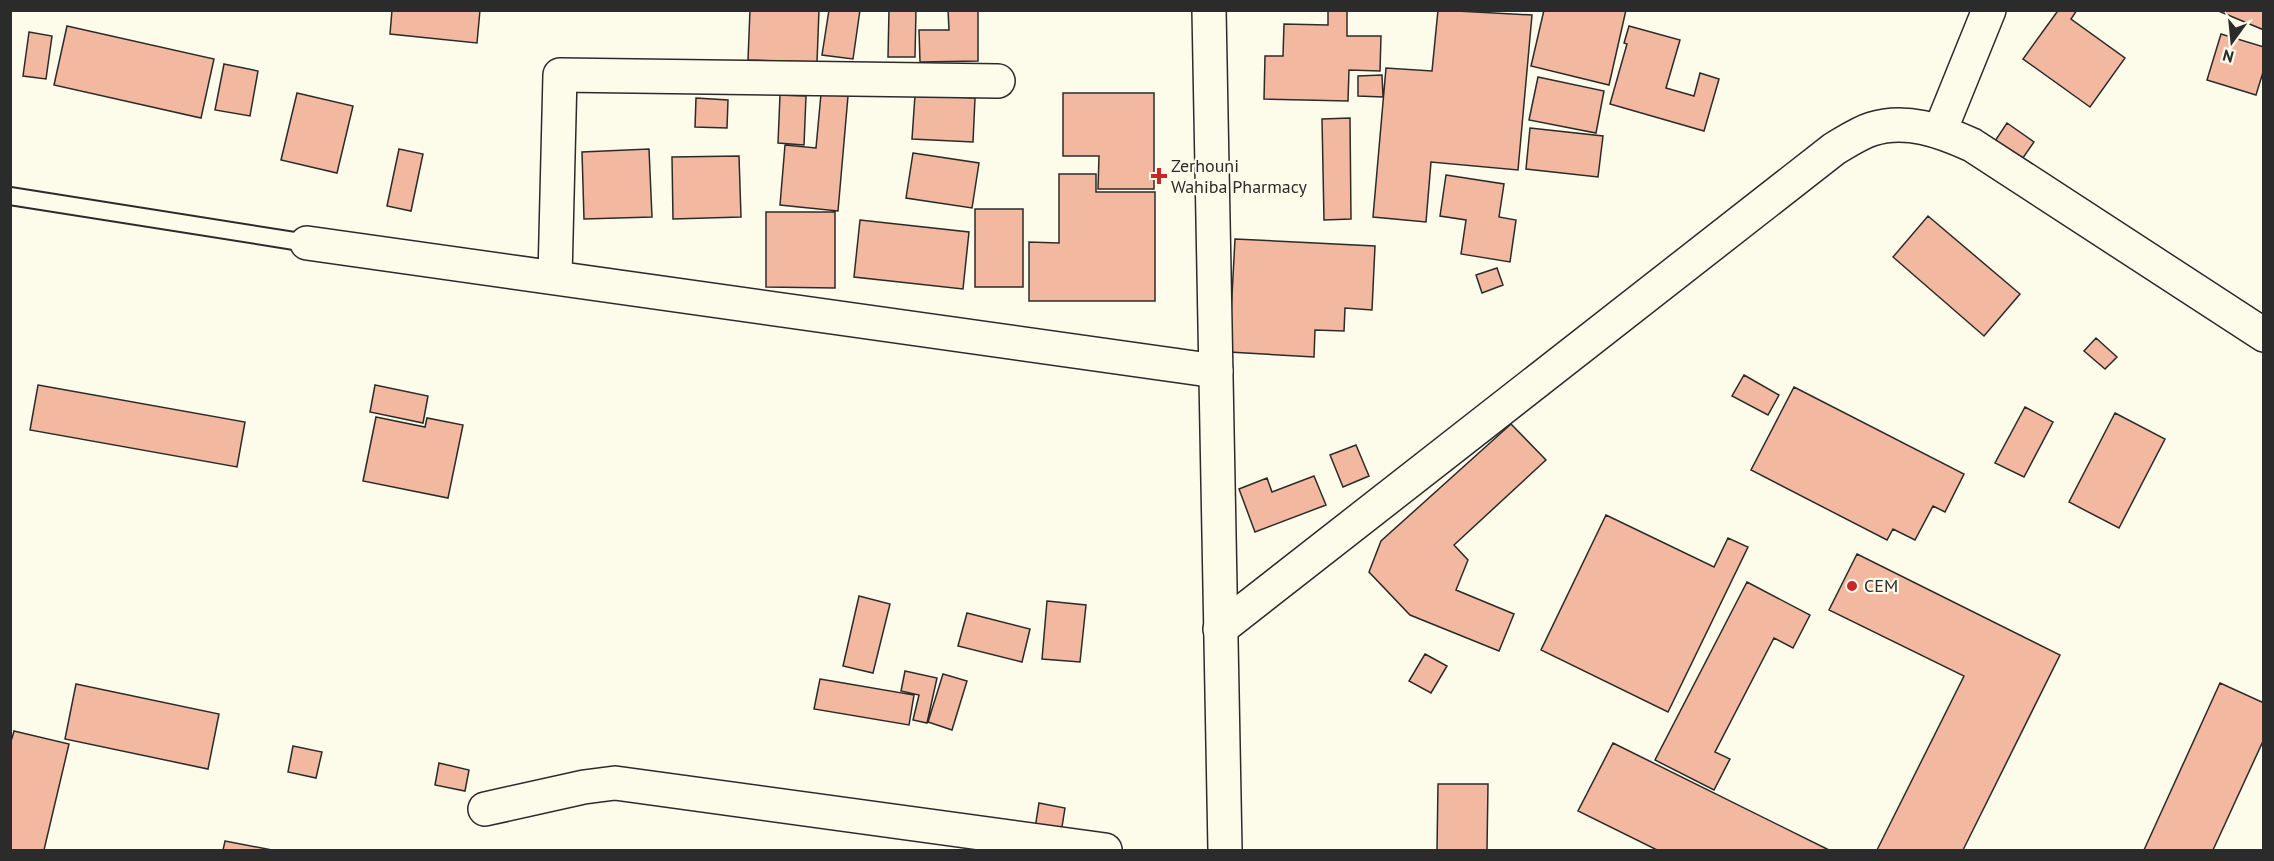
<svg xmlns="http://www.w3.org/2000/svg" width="2274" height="861" viewBox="0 0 2274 861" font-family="'PT Sans',sans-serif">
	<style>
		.building { fill: #f2b8a0; stroke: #2b2b2b; stroke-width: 1.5 }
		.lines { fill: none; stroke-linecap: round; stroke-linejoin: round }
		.lane-casing { stroke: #2b2b2b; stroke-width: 20 }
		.street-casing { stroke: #2b2b2b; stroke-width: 36 }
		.secondary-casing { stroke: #2b2b2b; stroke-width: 36 }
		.lane { stroke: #fdfbea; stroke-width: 16 }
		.street { stroke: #fdfbea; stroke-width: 33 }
		.secondary { stroke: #fdfbea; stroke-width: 33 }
		.poi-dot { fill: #c62828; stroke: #fdfbea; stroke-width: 2 }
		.labels { text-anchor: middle; stroke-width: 4.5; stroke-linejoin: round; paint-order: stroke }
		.poi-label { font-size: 18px; fill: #2b2b2b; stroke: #fdfbea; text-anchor: start }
	</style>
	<rect width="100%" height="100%" fill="#fdfbea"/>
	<path class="building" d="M392,10h88l-3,33 -87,-9z
		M750,10h69l-2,52 -69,-2z
		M829,10h31l-7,49 -31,-4z
		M889,10h27l-1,47h-27z
		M948,10h30v51l-58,1 -1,-32h30z
		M1328,10h19v26h34l-1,35 -31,-1 -1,31 -84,-2 1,-43h18l1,-32 44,1z
		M1438,10l94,5 -14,155 -87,-8 -5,60 -53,-5 13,-149 46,3z
		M1544,10h82l-17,75 -78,-19z
		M2055,10h22l-6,9 54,39 -35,49 -67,-48 34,-47z
		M2216,10h48v20z
		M67,26l147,33 -13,59 -147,-33z
		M1629,26l51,14 -14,48 28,8 6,-23 19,6 -15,52 -94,-27 17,-60 -3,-1z
		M29,32l23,4 -6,43 -23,-3z
		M2221,34l43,13v22l-8,26 -49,-15z
		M224,64l34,7 -8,45 -35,-6z
		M1382,75l1,22 -25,-1v-20z
		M1538,77l66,14 -8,42 -67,-13z
		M297,93l56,13 -16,67 -56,-13z
		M1063,93h91v96h-56l1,-33h-36z
		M821,94l27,2 -10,115 -58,-6 5,-60 31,3z
		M780,95l26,1 -2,49 -26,-2z
		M915,95l60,3 -2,44 -61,-3z
		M696,98l32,2 -1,28 -32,-1z
		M1350,118l1,101 -27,1 -2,-101z
		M2007,123l27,19 -16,23 -27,-18z
		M1530,128l73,8 -5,41 -72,-8z
		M399,149l24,5 -12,57 -24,-5z
		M649,149l3,68 -68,2 -2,-67z
		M913,153l66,10 -7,45 -66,-10z
		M739,156l2,61 -68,2 -1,-62z
		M1059,174h37v18h59v109h-126v-59l30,1z
		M1446,175l58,9 -5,33 17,3 -6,42 -49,-8 5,-34 -26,-4z
		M975,209h48v78h-48z
		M766,212h69v76l-69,-1z
		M1928,216l92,78 -36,42 -91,-79z
		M860,220l109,12 -6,57 -109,-12z
		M1235,239l140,7 -3,64 -27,-2 -1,23 -29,-1 -1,27 -85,-5z
		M1497,268l6,17 -21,8 -6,-18z
		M2096,338l21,19 -12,12 -21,-18z
		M1744,375l35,20 -11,20 -36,-19z
		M38,385l207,37 -8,45 -207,-37z
		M375,385l53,11 -5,27 -53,-11z
		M1794,387l170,87 -19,38 -12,-6 -18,34 -22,-11 -6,11 -136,-70z
		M2025,407l28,15 -29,55 -29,-14z
		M2115,413l50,26 -46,89 -50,-26z
		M376,417l49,10 2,-9 36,7 -15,73 -85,-17z
		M1511,424l35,36 -92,85 14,15 -12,30 58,24 -15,37 -89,-36 -41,-43 12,-31z
		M1356,445l13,31 -26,11 -13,-32z
		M1314,476l12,29 -71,27 -16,-43 28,-11 5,14z
		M1606,515l108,52 14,-29 20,9 -80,165 -127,-62z
		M1857,554l203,101 -97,195h-86l87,-174 -135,-66z
		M1747,582l63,33 -17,33 -19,-10 -59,114 15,7 -16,31 -59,-30z
		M859,596l31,8 -17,69 -30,-7z
		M1047,601l39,4 -6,57 -38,-3z
		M967,613l63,16 -8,33 -64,-16z
		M1425,654l22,12 -16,27 -22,-12z
		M905,671l32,7 -10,45 -14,-3 6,-25 -18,-4z
		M943,674l24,7 -15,49 -24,-8z
		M820,679l94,16 -5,30 -95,-16z
		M2220,683l44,20v36l-51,111h-69z
		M76,684l143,30 -11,55 -143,-30z
		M14,731l55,13 -25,106h-34v-105z
		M1613,743l216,107h-172l-79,-39z
		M293,746l29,6 -6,26 -28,-6z
		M439,763l30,7 -4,21 -30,-6z
		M1438,784h50l-1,66h-50z
		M1039,803l26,5 -5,31 -26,-4z
		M225,841l47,9h-49z"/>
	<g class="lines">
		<defs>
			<path id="lane" d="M10,196l297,47"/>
			<path id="street" d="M1940,131l49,-121
				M307,243l909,128
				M555,277l5,-202 438,6
				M1220,629l614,-480c12,-7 25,-16 38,-20 34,-11 69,2 100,16l292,190
				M485,809l99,-22 31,-4 490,67"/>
			<path id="secondary" d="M1209,10l16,840"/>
		</defs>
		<use href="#lane" class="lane-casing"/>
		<use href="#street" class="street-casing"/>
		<use href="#secondary" class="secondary-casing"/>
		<use href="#lane" class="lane"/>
		<use href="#street" class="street"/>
		<use href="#secondary" class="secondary"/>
	</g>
	<g class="poi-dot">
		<path d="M1156 167h6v6h6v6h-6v6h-6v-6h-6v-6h6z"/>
		<circle cx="1852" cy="586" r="6"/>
	</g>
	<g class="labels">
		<g class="poi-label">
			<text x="1171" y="172">Zerhouni<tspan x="1171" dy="21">Wahiba Pharmacy</tspan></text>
			<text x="1864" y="592">CEM</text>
		</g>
	</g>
	<rect width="2274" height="861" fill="none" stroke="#2b2b2b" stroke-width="24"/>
	<g transform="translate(2232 42) rotate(195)" stroke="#fdfbea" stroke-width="4.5" paint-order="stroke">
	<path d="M0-4.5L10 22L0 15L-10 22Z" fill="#2b2b2b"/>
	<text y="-9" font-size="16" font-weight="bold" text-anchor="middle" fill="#2b2b2b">N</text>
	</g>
</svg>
